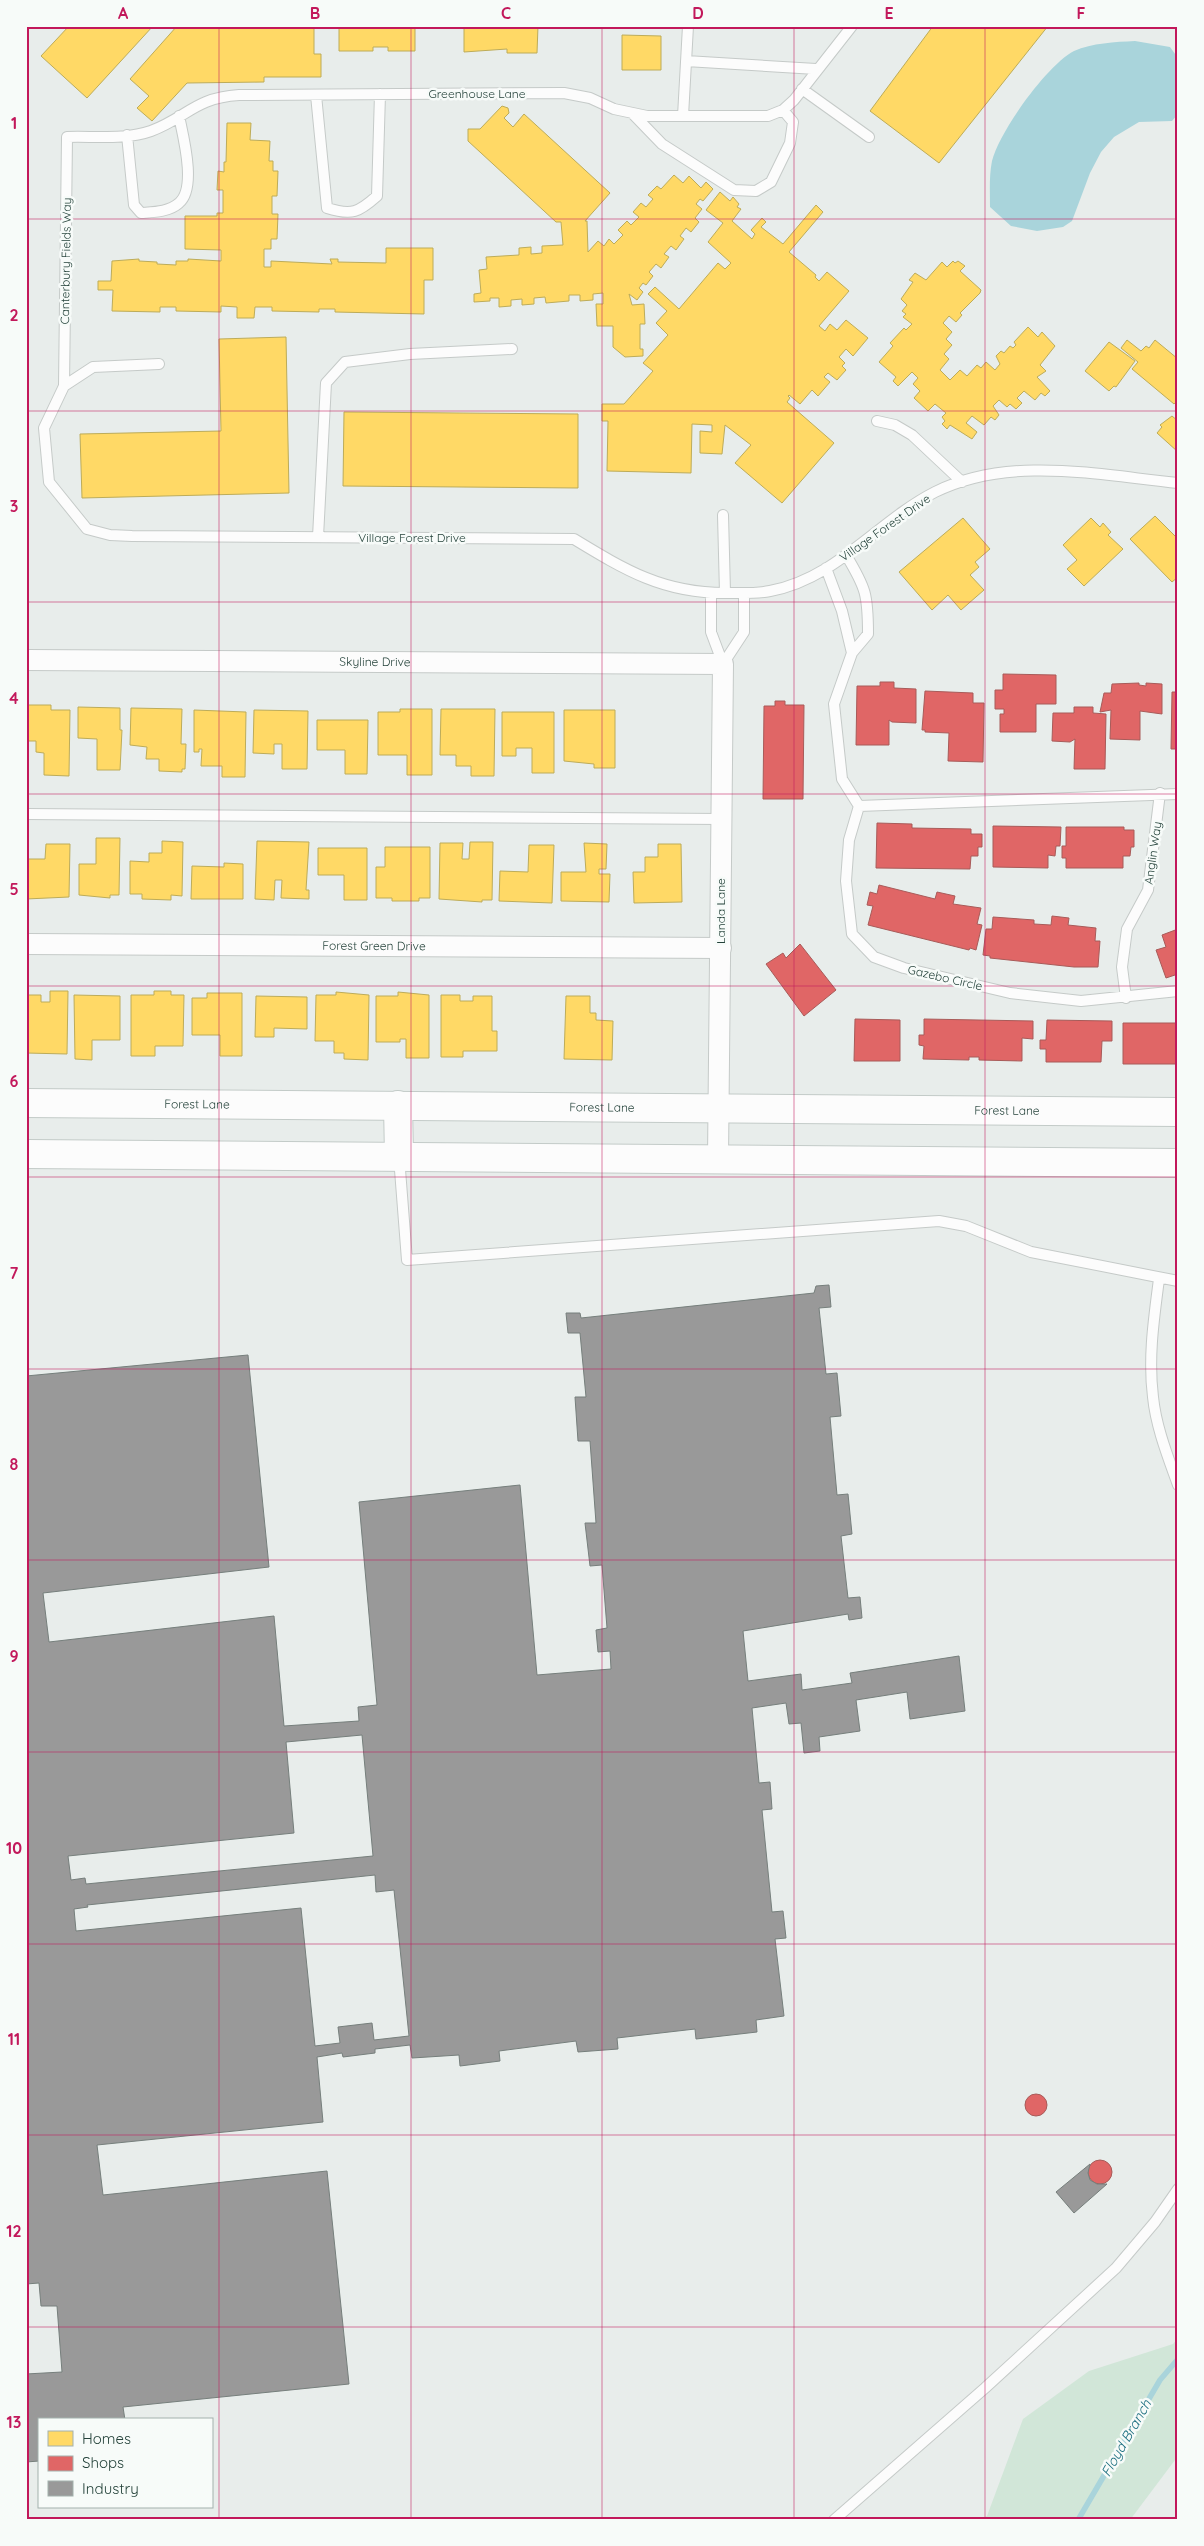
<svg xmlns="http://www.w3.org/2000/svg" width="1204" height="2546" viewBox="0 0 1204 2546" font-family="Quicksand,sans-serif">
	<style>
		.green { fill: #d1e6d8 }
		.water { fill: #a9d4db }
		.homes { fill: #ffd966; stroke: #bdac59 }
		.shops { fill: #e06666; stroke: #a85b59 }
		.industry { fill: #999; stroke: #767f7c; fill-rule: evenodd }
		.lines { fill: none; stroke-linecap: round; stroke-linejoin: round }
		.stream { stroke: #a9d4db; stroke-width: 5.5 }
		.lane-casing { stroke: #c5cac8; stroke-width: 12 }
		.street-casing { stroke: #c5cac8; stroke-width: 22 }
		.secondary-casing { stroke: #c3cbc8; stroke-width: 30 }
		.lane { stroke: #fcfcfc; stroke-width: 10 }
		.street { stroke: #fcfcfc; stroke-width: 20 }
		.secondary { stroke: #fcfcfc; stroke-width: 28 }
		.grid { fill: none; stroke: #c2185b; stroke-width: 1; stroke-opacity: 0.55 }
		.labels { text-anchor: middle; stroke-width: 5; stroke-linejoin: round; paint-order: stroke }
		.street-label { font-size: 12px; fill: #24423a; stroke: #f7fbf9 }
		.water-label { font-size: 14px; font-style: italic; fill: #1c6f80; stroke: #f7fbf9 }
		.neatline { fill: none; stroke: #c2185b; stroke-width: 2 }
		.grid-label { font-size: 16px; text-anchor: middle; font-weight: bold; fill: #c2185b }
	</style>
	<rect width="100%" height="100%" fill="#e8edeb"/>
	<path class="green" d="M1178,2338v118l-48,64h-153l10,-4 36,-97 66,-48 84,-27z"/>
	<path class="water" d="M1135,41l35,6 8,11v56l-6,7 -33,1 -25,15 -13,15 -11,21 -18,48 -9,6 -26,4 -26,-5 -21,-19c0,-15 -1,-31 2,-46 7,-29 55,-96 82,-110 18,-8 41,-9 61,-10z"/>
	<path class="homes" d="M69,26h84l-66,72 -46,-42z
		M177,26h137v28h7v23h-57v5l-77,1 -35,38 -15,-13 12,-12 -19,-17z
		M339,26h76v25h-27v-4h-15v4h-34z
		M464,26h74l-1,27h-30v-4l-43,3z
		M933,26h115l-109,137 -69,-52z
		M622,35l39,1v34h-39z
		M502,106l6,2 1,5 -5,5 9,9 11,-13 86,79 -25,28h2l1,31 10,-11 6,5 5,-7 5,5 9,-9 -5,-5 9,-9 4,4 8,-8 -6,-5 8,-9 5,4 7,-8 -5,-4 9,-9 4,3 13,-14 9,8 6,-7 12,12 5,-6 7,7 -10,12 -3,-2 -4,5 6,5 -7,9 4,4 -8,10 -5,-4 -6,8 4,3 -8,11 -5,-4 -7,8 5,3 -8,11 -5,-4 -7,8 4,4 -7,9 -3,-2 -4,5 4,4 -6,8 -8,-6 3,11 12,-1 1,20h-5v25h3v7l-18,1 -12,-10v-21h-16l-1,-22h7v-11l-10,1v6l-13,1v-6h-11v6l-23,2 -1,-6 -11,1v6l-12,1v-6l-11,1v6l-12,1v-9h-9v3l-16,1v-8l7,-1 -2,-23 8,-1 -1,-12 33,-2v-7l12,-1v7l11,-1v-7l21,-1 -2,-23h-5l-88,-81v-12h12z
		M227,123h24l-1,17 20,1 -1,20h4v10h5l-1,25h-5v18h6l-1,25h-6v10h-7v18h7v-6l61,3 -2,-5h8v3l48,1v-15h47v32h-9v34l-89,-2v-3h-16v3l-47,-1v-4h-17l-1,11h-17v-11l-16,-1v6l-45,-1v-4h-16v5l-48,-1 1,-21h-15v-9h13l1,-20 27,-2v2l18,1v2l19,1v-4h12v-2l33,2v-11l-36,-1v-33h32v-3h6v-23h-6l1,-19 6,1v-10h2z
		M720,192l10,9 3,-4 6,7 -2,3 4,2 -9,12 20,18 3,-5 -4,-4 11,-12 4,4 -5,5 22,17 33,-39 7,7 -34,40 27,23 -1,2 4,4 8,-9 22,19 -30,35 6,5 5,-7 7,6 9,-10 22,18 -15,18 -7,-7 -7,8 6,6 -3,3 4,4 -9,10 -9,-7 -4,4 6,5 -12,14 -6,-6 -12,14 -11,-9 -1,1 2,2 -3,4 47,41 -52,60 -47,-40 16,-18 -26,-20 -3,29 -22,-1v-22l12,1v-7l-20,-1 -1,49 -84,-2 1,-50h-6v-17h22l29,-33 -10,-8 25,-28 -12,-12 11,-12 -19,-17 7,-7 24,22 39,-46 7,6 6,-6 -23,-21 15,-19 -17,-13z
		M953,261l2,2 3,-2 7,5 -5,5 21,19 -1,3 -20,20 2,2 -6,7 -7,-6 -6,7 9,9 -6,7 6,6 -8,9 5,5 -9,11 10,10 10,-10 7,6 10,-11 4,3 5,-6 9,8 5,-6 -4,-8 5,-5 3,2 6,-7 3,2 3,-3 -2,-3 14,-15 10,10 4,-5 13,14 -15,19 6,6 -9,6 13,14 -5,5 -4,-3 -6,7 -11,-9 -7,7 5,5 -6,6 -6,-5 -3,3 -8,-7 -6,6 6,9 -4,5 -4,-3 -7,8 -12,-9 -6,7 11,9 -5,7 -22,-14 -3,4 -5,-5 3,-3 -3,-4 4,-4 -11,-9 -7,7 -14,-13 6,-7 -7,-7 5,-6 -6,-6 -14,14 -5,-5 3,-4 -17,-15 14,-16 -3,-3 14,-15 2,2 6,-6 -9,-7 3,-3 -4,-3 5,-6 -6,-6 12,-17 -4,-2 6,-7 11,7 16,-18 5,5z
		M286,337l3,156 -207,5 -2,-64 141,-3 -2,-92z
		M1127,340l14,11 5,-5 3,2 6,-8 23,19v41l-4,4 -42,-35 6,-7 -17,-14z
		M1109,342l26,19 -19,26 -2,-1 -5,5 -24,-20z
		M344,412l234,2v74l-235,-2z
		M1172,416l6,5v31l-21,-19 5,-6 -2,-2z
		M1155,516l23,23v38l-6,5 -42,-43z
		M963,518l27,31 -15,13 4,5 -9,8 14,15 -23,20 -13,-15 -16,15 -33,-38z
		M1091,518l9,9 3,-4 8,9 -3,3 15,14 -39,37 -17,-17 10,-9 -14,-15z
		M26,705h25v5h19l-1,66 -25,-1v-22l-8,-1v-11h-10z
		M78,707l42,1v22h2l-2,40h-23v-31l-19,-1z
		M131,708l51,1 -1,35h5l-1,25h-3v3l-23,-1v-12h-13l1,-12 -17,-2z
		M400,709h32v66h-25v-20h-29v-43h22z
		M441,709h54l-1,67h-23v-10h-15v-11h-16z
		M194,710l52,2 -1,65h-23v-11h-21l1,-17h-3v3h-5z
		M254,710l54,1 -1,58h-25v-25h-8v10l-21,-1z
		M564,710h51v58h-21v-4l-30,-3z
		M502,712h52v61h-22v-25h-16v8h-14z
		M317,720h51l-1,54h-22v-24h-28z
		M96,838h24l-1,57h-9v3l-31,-3v-31h17z
		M162,841l21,1 -1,54 -11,-1v5l-29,-1v-5h-12v-33l19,1v-9h13z
		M257,841l52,1 -3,48h3v9l-28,-1 1,-18h-7l-1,20 -19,-1z
		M470,842h23l-1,58h-10v2l-43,-3 1,-56h23l-1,16h7z
		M584,843l23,1 -1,25h-7v5h11l-1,28 -48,-1v-29h25z
		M46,844h24l-1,53 -43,2v-40h19z
		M658,844h23l1,58 -48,1 -1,-31h12v-15h13z
		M529,845h25l-2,58 -53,-2 1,-30 28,1z
		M385,847h45v51h-11v3h-27v-3h-16v-31h9z
		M318,848h49v52h-23v-25h-26z
		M224,863l19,1v35h-52l1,-33 32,1z
		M50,991h18l-1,63 -41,-1v-58h15v7h9z
		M154,991h17v4h13l-1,51h-28v10h-24v-61h23z
		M336,992l33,3 -1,65 -24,-1v-6h-10v-12h-19l1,-46h20z
		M398,992l31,3v63h-23v-19h-6v3h-24v-46h22z
		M207,993h35v63h-22v-21h-28v-37h15z
		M74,995l46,1v44h-28v20l-17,-1z
		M441,995h19v6h13v-5h19v35h5v20h-34v6h-22z
		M256,996l51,1v32l-33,-1v9h-19z
		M566,996h24v17h6v7l17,1 -1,39 -48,-1z"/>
	<path class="shops" d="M1003,674l53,1v29h-20v28h-36v-18h4v-5h-9v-19h8z
		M880,682h14v6l22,1v34l-24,-1 -3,-2v25h-33l1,-59h23z
		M1139,683v2l7,1v-3l16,1v30l-22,-3v29l-30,-1 1,-29 -11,2 4,-19h7l1,-9z
		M925,691l48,2v10h11l-1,59 -35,-1 1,-28 -24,-1v-2h-3z
		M1172,692h6v57h-7z
		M775,701h10v4h19l-1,94h-40l1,-93h11z
		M1074,707h19v6l13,1 -1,55h-31l1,-30 -5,3 -18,-1 1,-28h21z
		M877,823l35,1v4l59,1v5h11v13h-4v9h-7l-1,13 -94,-1z
		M993,826l68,1 -1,19h-4l-1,10 -7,-1v13l-55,-1z
		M1066,827h58v3h10v17h-3l-1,9h-7v12h-57v-10h-4v-12h4z
		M879,885l56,14 2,-7 18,4 -2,8 28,4 -4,16 5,1 -6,25 -6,-2 -1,2 -101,-25 5,-19 -6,-1 3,-13 7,2z
		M1052,916l17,2 -1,7 28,3 -1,13h5l-2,26h-24l-84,-9v-2l-7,-1 3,-26h6l1,-12 41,3v4l17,1z
		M1178,929v45l-12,4 -10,-28 10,-3 -4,-12z
		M800,944l36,46 -32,26 -38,-52 17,-11 3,5z
		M855,1019l45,1v41h-46z
		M924,1019l109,2v18l-11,-1v23l-43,-1v-3h-10v3l-46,-1 1,-13 -5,-1v-10h5z
		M1047,1020l65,1v20h-10l-1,21h-55v-13h-6v-9h6z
		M1123,1023h55v41h-55z
		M1025 2105a11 11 0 1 1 22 0a11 11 0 1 1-22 0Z
		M1088 2172a12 12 0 1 1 24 0a12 12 0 1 1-24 0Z"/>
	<path class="industry" d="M829,1285l2,22 -12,1 7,66 11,-1 4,43 -11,1 7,78 11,-1 4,40 -11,2 7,62 12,-1 2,21 -13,2 -1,-6 -105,17 5,50 53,-7 1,16 50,-7 -2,-10 109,-17 6,55 -55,8 -3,-27 -51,8 4,31 -41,6 1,14 -16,2 -3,-30 -12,1 -3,-21 -34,5 7,75 11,-1 2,27 -10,1 10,102 11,-1 3,27 -11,1 9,77 -28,4 1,12 -61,7 -1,-10 -78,9 1,11 -40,3 -2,-11 -77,10 1,10 -40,5 -1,-11 -47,3 -2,-13 -35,4v4l-32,4 -1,-4 -25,4 6,65 -226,23 6,50 224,-24 22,213 -226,23 2,13h-86v41l-13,1v-88l36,-2 -5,-66h-16l-2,-23 -13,1v-908l222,-21 21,212 -226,26 6,49 225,-26 10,110 75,-5 -1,-14 19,-2 -18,-203 161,-17 17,190 74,-6 -1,-18 -12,1 -2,-22 11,-2 -5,-63 -12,1 -5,-43h11l-6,-82h-12l-3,-44h11l-6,-64h-12l-2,-20h14l1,5 233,-25 2,-7zM362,1735l11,121 -287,28 -1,-6 -14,2 -3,-24 226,-23 -8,-91zM375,1875l1,17 18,-2 15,146 -35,4 -2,-17 -34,4 2,16 -25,3 -14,-138 -225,23 -2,-22 14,-2 -1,-2z
		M1090,2164l-2,9 2,7 7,4h10l-33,29 -18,-21z"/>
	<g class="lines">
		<path class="stream" d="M1078,2520l82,-140 18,-21"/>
		<defs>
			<path id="lane" d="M686,61l130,8
				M802,89l67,48
				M316,95l11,113c25,8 32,4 50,-12l3,-102
				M632,113l30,31 72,46 22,1 15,-9 19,-39 3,-21 -10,-12
				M683,116l5,-90
				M127,135l7,70 7,8c12,-1 28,-1 38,-10 18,-15 4,-67 0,-87
				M159,364l-66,3 -29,19 -20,42 5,54 38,47 23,6 22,1 442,3c51,31 89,54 151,54l-2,-78
				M64,386l3,-249c26,-1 59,3 84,-6 37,-14 43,-33 88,-36l325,-2 26,5 24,11 33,7h121l15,-6 11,-10 58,-74
				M877,421l18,4 17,10 50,47
				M318,537l8,-154 19,-21 65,-8 102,-5
				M846,555c20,33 22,40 22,79l-16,19 -18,51 8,75 17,27 -10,34 -3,41 6,53 22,23 30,11 106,25 71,8 97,-10
				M826,568l16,43 10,42
				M711,593v39l12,32
				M725,593c15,0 30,1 45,-2 66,-12 108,-70 165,-99 75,-37 163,-17 243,-9
				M723,664l21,-32v-39
				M859,806l319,-12
				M26,814l696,5
				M1126,998l-4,-31 5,-38 21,-39 12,-97
				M399,1157l8,103 532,-39 27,5 65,26 147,29
				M1159,1279c-5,39 -11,78 -6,118 3,30 15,60 25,88
				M834,2520l151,-132 131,-120 39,-46 23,-33"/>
			<g id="street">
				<path id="s1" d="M26,660l697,4 -5,494"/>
				<path id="s2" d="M26,944l695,4"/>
			</g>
			<g id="secondary">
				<path id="s3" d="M26,1103l1152,9"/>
				<path d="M398,1105l1,51"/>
				<path d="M26,1154l1152,9"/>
			</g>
		</defs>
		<use href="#lane" class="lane-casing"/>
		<use href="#street" class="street-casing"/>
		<use href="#secondary" class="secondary-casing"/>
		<use href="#lane" class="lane"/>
		<use href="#street" class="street"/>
		<use href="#secondary" class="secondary"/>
	</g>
	<path class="grid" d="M219,26v2494M411,26v2494M602,26v2494M794,26v2494M985,26v2494M26,219h1152M26,411h1152M26,602h1152M26,794h1152M26,986h1152M26,1177h1152M26,1369h1152M26,1560h1152M26,1752h1152M26,1944h1152M26,2135h1152M26,2327h1152"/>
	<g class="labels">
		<g class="street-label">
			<text x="477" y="98">Greenhouse Lane</text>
			<text transform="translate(66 261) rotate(-89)" y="4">Canterbury Fields Way</text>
			<text transform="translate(885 528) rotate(-35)" y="4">Village Forest Drive</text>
			<text x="412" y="542">Village Forest Drive</text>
			<text dy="4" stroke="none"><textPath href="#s1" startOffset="349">Skyline Drive</textPath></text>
			<text transform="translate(1153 853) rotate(-82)" y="4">Anglin Way</text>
			<text transform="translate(721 911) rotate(-90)" y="4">Landa Lane</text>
			<text dy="4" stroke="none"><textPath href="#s2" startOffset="348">Forest Green Drive</textPath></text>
			<text transform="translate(945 978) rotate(13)" y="4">Gazebo Circle</text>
			<text dy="4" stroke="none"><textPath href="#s3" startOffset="171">Forest Lane</textPath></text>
			<text dy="4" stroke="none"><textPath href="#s3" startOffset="576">Forest Lane</textPath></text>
			<text dy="4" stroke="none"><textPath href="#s3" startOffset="981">Forest Lane</textPath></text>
		</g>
		<g class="water-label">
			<text transform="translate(1126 2438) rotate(-60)" y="5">Floyd Branch</text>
		</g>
	</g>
	<rect width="1204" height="2546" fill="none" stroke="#f7fbf9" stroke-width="55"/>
	<rect x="38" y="2418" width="175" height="90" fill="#f7fbf9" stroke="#a3b1ad"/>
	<rect x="48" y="2431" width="25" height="15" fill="#ffd966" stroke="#a3b1ad"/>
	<text x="82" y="2444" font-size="15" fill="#24423a">Homes</text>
	<rect x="48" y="2456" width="25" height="15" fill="#e06666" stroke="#a3b1ad"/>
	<text x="82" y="2468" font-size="15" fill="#24423a">Shops</text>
	<rect x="48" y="2481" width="25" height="15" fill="#999999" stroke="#a3b1ad"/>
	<text x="82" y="2494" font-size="15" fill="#24423a">Industry</text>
	<rect x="28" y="28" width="1148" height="2490" class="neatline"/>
	<g class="grid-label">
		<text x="123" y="19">A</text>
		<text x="315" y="19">B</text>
		<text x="506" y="19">C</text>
		<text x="698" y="19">D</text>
		<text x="889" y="19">E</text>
		<text x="1081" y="19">F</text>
		<text x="14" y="129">1</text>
		<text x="14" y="321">2</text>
		<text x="14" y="512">3</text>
		<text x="14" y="704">4</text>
		<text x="14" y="895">5</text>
		<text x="14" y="1087">6</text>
		<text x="14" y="1279">7</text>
		<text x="14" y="1470">8</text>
		<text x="14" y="1662">9</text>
		<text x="14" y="1854">10</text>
		<text x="14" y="2045">11</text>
		<text x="14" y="2237">12</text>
		<text x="14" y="2428">13</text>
	</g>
</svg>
